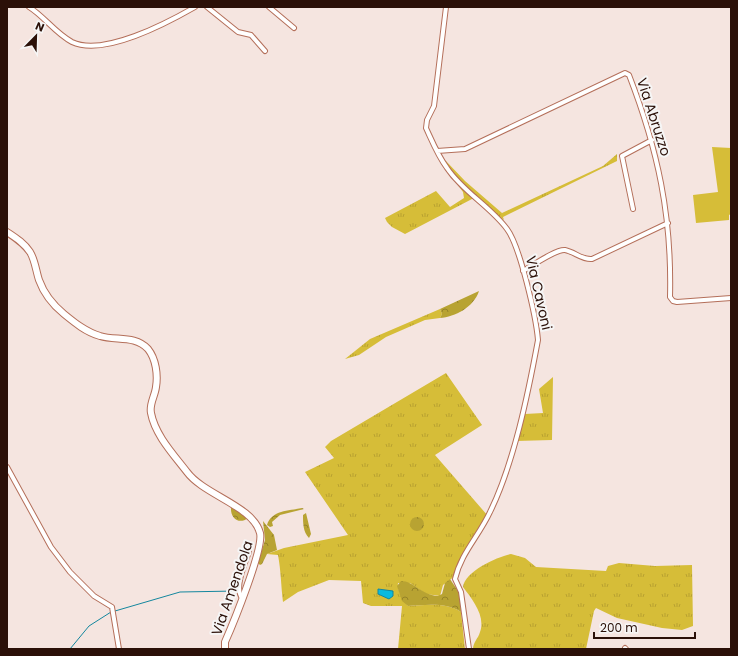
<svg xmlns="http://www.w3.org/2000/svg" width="738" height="656" viewBox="0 0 738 656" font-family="Poppins,sans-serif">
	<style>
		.grass { fill: url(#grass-tufts) }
		.forest { fill: url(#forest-crowns) }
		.pitch { fill: #d6bd38 }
		.water { fill: url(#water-ripples); stroke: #14879e }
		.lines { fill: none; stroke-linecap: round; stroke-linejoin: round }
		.stream { stroke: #14879e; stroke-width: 1 }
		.minor-casing { stroke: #b46f5a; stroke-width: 6 }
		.secondary-casing { stroke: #b46f5a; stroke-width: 8 }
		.minor { stroke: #fff; stroke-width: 4 }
		.secondary { stroke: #fff; stroke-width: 6 }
		.labels { text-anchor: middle; stroke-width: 4; stroke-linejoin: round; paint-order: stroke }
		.street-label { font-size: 14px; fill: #2b1008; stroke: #f6f6f6 }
	</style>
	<defs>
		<pattern id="grass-tufts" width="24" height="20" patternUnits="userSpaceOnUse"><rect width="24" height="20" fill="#d6bd38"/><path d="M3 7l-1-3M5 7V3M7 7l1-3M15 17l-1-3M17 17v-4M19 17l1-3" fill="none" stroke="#b8a130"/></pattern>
		<pattern id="forest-crowns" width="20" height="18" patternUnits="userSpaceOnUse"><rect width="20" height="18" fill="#b8a332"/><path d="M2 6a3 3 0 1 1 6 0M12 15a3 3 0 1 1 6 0" fill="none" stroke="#968328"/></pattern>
		<pattern id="water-ripples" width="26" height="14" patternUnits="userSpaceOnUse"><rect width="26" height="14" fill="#0abade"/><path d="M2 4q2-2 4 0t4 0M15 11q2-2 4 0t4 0" fill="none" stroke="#0a9fbd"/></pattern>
	</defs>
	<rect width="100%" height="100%" fill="#f5e5e0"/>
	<path class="grass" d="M617,154v7l-114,56 1,3c-21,-17 -46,-36 -59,-60l20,21 37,32 101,-47z
		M455,181l18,17 -1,1 -67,35 -13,-7 -5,-5 -2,-4 51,-27 14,16 14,-9 -1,-6z
		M440,309l2,5 -2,4 -15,2 -39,17 -27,18 -14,4 25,-20z
		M446,373l36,52 -47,30 53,61 -33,60 -12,9 -3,11 -14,-2 -16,-11h-12c-1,8 5,17 10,23 17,-1 39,-4 53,6l4,37h-67l4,-43h-31l-8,-3 -2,-22 -32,-1 -31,12 -15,10c-2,-16 -2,-31 -5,-47l-11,-1 17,-6 64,-13 -43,-63 29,-14 -9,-11 6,-6z
		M553,377l-1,63 -36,1 13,-45 -4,18 18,-1 -4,-24z
		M511,554l14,4 11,9 70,4 2,-5 11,-3 36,3 37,-1 1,61 -11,4 -20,-2 -45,-10 -21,-10 -2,3 -8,38h-113c0,-7 5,-10 7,-17 6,-16 -8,-33 -17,-45 2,-16 34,-30 48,-33z"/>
	<path class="forest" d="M479,291c-5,16 -24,26 -39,27l2,-4 -2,-5z
		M231,507l17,11c-9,7 -18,0 -17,-11z
		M302,508l2,1 -24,6 -8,7 1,4 -3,1 -3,-2c5,-15 21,-14 35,-17z
		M306,513l5,21 -2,4c-6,-6 -6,-15 -6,-23z
		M410 524a7 7 0 1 1 14 0a7 7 0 1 1-14 0Z
		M263,521l11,14 3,15 -10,4 -5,10 -2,1 -2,-2 7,-23z
		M450,579l10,15 1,18c-14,-10 -36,-7 -53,-6l-6,-5 -5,-15 4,-5c13,0 20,14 37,15l4,-2 3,-11z"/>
	<path class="pitch" d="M712,147l19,1v66l-2,1v5l-33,3 -3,-28 25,-3z"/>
	<path class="water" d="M378,589l15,2v5l-4,3 -11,-5z"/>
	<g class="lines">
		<path class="stream" d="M115,611l65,-19 57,-1
			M70,649l19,-23 22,-14"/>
		<defs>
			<path id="minor" d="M29,7c15,9 26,26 43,35 31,15 95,-19 123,-35
				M207,7l31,25 13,3 14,16
				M269,7l25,21
				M446,7l-12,99 -7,14 -1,8c6,13 12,28 21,40 16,24 43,38 60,61 13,17 29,88 31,111 -10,54 -24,123 -48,172 -11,24 -29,41 -35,67l6,13 8,57
				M437,151l28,-2 160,-76 4,2c29,75 43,141 41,222l3,4 4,1 54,-4
				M633,209l-11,-53 30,-16
				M523,271c9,-5 33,-22 42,-21 10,2 17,10 27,9l76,-36
				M7,467l44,80 19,25 24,24 18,11 7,42
				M242,598c-8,-10 3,-35 7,-46
				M625,648l1,1"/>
			<path id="secondary" d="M7,232c9,6 17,11 23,20 5,8 6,19 9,28 5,14 14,25 25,34 11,9 22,18 36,22 16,5 35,-1 48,13 8,10 10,26 8,38 -1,9 -7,17 -5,26 4,22 23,42 36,59 17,23 66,34 73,61 4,15 -27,91 -35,109v7"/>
		</defs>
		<use href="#minor" class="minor-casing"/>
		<use href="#secondary" class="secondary-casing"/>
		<use href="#minor" class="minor"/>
		<use href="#secondary" class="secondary"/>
	</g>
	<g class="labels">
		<g class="street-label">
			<text transform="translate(654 117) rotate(72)" y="5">Via Abruzzo</text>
			<text transform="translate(539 293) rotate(77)" y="5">Via Cavoni</text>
			<text transform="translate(232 588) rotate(-71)" y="5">Via Amendola</text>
		</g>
	</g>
	<rect width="738" height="656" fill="none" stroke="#2b1008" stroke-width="16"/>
	<g transform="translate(36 36) rotate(23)" stroke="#f6f6f6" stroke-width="3" paint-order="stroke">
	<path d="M0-3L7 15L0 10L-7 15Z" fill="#2b1008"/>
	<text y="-6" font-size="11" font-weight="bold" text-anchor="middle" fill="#2b1008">N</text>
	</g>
	<path d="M594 632v6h101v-6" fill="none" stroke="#2b1008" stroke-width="2"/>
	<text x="600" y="632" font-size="12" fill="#2b1008" stroke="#f6f6f6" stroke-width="3" paint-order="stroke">200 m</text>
</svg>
